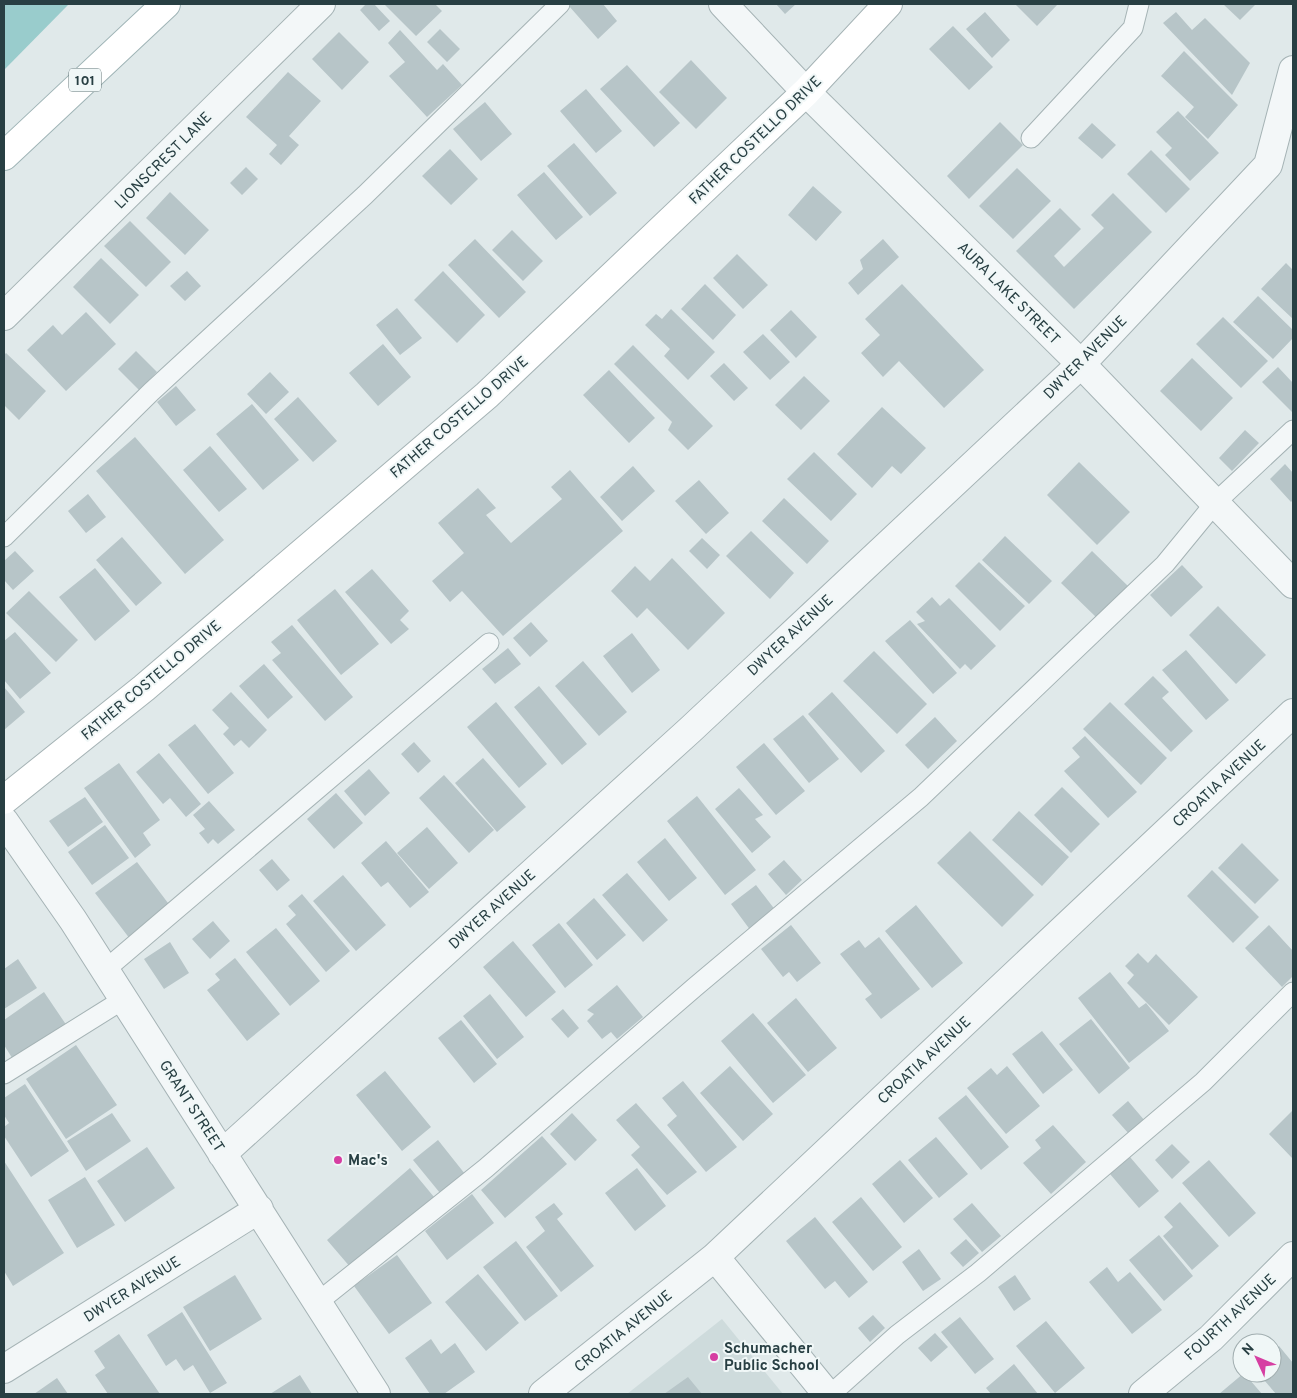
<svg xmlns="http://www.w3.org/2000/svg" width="1297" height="1398" viewBox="0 0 1297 1398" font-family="Overpass,sans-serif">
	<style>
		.built { fill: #cedbdc }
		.water { fill: #9cc }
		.building { fill: #b7c5c8 }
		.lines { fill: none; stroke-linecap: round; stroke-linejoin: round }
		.lane-casing { stroke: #a5b3b5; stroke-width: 21 }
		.street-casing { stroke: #a5b3b5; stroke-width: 30 }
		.secondary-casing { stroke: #a5b3b5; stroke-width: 30 }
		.primary-casing { stroke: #9fb4b6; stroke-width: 30 }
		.lane { stroke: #f3f7f8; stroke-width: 19 }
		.street { stroke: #f3f7f8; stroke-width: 28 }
		.secondary { stroke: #fff; stroke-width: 28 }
		.primary { stroke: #fff; stroke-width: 28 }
		.poi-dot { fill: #d63ea2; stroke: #f0f7f7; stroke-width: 2 }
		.labels { text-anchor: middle; stroke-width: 4; stroke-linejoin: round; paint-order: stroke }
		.shield { fill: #f0f7f7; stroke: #647679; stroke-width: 1 }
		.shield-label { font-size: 14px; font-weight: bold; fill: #283f43 }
		.street-label { font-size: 15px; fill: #283f43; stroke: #f0f7f7 }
		.poi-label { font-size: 15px; font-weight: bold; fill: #283f43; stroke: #f0f7f7; text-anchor: start }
	</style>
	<rect width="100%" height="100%" fill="#e0e9ea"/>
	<path class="built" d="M722,1319l61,75h-156z"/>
	<path class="water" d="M4,4h65l-65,66z"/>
	<path class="building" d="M366,4h8l16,17 -11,10 -19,-21z
		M384,4h51l7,7 -26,25z
		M572,4h31l14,17 -19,18 -29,-33z
		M776,4h20l-11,10z
		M1015,4h43l-21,22z
		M1223,4h33l-16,16z
		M985,12l25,28 -18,18 -26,-29z
		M1176,12l16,18 13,-12 45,45 -18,32 -69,-72z
		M953,26l40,41 -24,23 -40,-41z
		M440,29l20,20 -13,13 -20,-20z
		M400,30l37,40 6,-6 19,21 -35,32 -38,-41 16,-14 -17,-19z
		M339,32l30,30 -27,28 -30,-31z
		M1184,51l54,54 -30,34 -23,-22 9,-10 -33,-31z
		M691,60l36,38 -31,31 -37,-37z
		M627,65l53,58 -26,24 -54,-58z
		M288,72l33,29 -32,35 10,9 -18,20 -12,-11 8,-9 -31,-28z
		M586,89l36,42 -26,22 -36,-42z
		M485,102l27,32 -31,27 -28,-32z
		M1178,111l41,42 -29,28 -25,-26 7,-7 -16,-16z
		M1000,122l23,23 -54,54 -22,-23z
		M1092,123l24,22 -14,14 -24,-21z
		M574,143l43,50 -27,23 -43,-50z
		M450,149l28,30 -27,26 -29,-29z
		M1151,150l39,39 -24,24 -39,-39z
		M246,167l12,12 -16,16 -12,-12z
		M1017,168l34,33 -38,38 -34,-33z
		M544,172l39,45 -27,23 -39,-45z
		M813,186l29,26 -26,29 -28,-26z
		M170,192l39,38 -24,25 -39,-37z
		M1113,193l39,39 -78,77 -58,-58 44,-43 21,21 -27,27 10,11 40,-39 -13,-13z
		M130,221l41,41 -25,25 -42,-41z
		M512,230l31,31 -20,20 -31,-31z
		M475,239l51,53 -27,26 -51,-53z
		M883,239l16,18 -41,38 -10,-12 15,-14 -3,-9z
		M737,254l31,31 -25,24 -30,-31z
		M101,258l38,37 -29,29 -37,-37z
		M1286,263l7,7v49l-32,-30z
		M187,271l14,15 -16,15 -15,-15z
		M443,271l42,44 -28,28 -43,-43z
		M705,284l31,31 -23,25 -32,-31z
		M902,284l82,86 -40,38 -45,-47 -16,16 -22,-24 19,-18 -15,-16z
		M1258,296l35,34v8l-20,21 -40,-37z
		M397,308l25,30 -22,17 -24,-30z
		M671,309l44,43 -27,28 -24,-24 6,-7 -25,-24 11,-11 6,5z
		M791,310l26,27 -21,21 -26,-28z
		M86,312l30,32 -50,47 -39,-41 26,-25 9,10z
		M1223,317l45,44 -27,27 -45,-44z
		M763,334l27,28 -20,18 -27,-28z
		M383,344l28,33 -33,29 -29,-33z
		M633,345l80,81 -25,24 -20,-20 4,-8 -58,-58z
		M136,351l21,21 -18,18 -21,-21z
		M6,353l40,38 -27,29 -15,-15v-50z
		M1192,358l41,40 -32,33 -41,-40z
		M724,363l24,25 -14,13 -24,-25z
		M1278,367l15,16v30l-31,-31z
		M609,370l46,48 -26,25 -46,-48z
		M270,372l19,20 -23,22 -19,-20z
		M804,376l26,25 -29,29 -26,-25z
		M176,386l20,24 -20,16 -19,-24z
		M298,397l39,44 -24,21 -39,-43z
		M252,404l47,56 -36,30 -47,-56z
		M882,407l44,41 -25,26 -9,-8 -20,22 -35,-34z
		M1245,430l14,13 -27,28 -13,-13z
		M135,437l89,103 -39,34 -89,-103z
		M210,446l37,43 -28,23 -36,-42z
		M814,452l43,42 -26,27 -44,-42z
		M1079,462l51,50 -33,33 -50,-50z
		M1285,464l8,9v27l-2,2 -21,-23z
		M633,466l22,25 -33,30 -22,-24z
		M570,470l53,61 -120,105 -41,-45 -12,11 -18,-21 32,-28 -26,-30 40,-35 18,20 -10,7 25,28 51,-44 -11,-12z
		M699,480l30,33 -23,21 -31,-33z
		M88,494l18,23 -20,16 -18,-22z
		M784,498l45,43 -22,23 -45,-43z
		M751,531l43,42 -24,26 -44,-43z
		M1005,536l47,45 -23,23 -47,-44z
		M122,537l40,46 -26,23 -40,-46z
		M702,538l18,17 -13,14 -18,-18z
		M15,551l19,20 -21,19 -9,-10v-19z
		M1092,551l37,36 -31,32 -37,-36z
		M672,558l53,55 -37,37 -41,-42 -10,10 -26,-27 24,-25 15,15z
		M979,562l46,44 -25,25 -45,-45z
		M1182,565l21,22 -32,30 -21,-22z
		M95,568l35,43 -35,30 -36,-44z
		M372,569l37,42 -9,9 9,9 -18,15 -46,-52z
		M335,589l44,55 -38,31 -44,-55z
		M29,591l49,49 -22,22 -50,-49z
		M932,597l8,9 9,-8 47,48 -25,24 -6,-6 -5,5 -43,-45 8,-3 -9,-9z
		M1218,606l48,49 -30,29 -47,-49z
		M910,620l47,53 -24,21 -48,-53z
		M531,622l17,19 -18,16 -17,-19z
		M292,625l61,72 -28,24 -53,-61 9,-7 -10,-11z
		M15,632l36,41 -31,26 -16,-19v-39z
		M632,633l28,37 -28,23 -29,-37z
		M508,648l13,16 -26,20 -13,-15z
		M1186,650l43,50 -23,20 -44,-50z
		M874,651l53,53 -30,30 -54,-53z
		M583,661l44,51 -28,24 -44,-50z
		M264,664l29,33 -25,22 -29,-33z
		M1153,676l16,16 -7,6 31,33 -22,21 -47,-48z
		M539,686l48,58 -25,21 -48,-58z
		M4,687l21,25 -21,18z
		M231,692l36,38 -18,18 -8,-8 -7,6 -11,-12 6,-6 -17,-18z
		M832,692l53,59 -24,22 -53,-59z
		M496,702l51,62 -28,24 -52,-61z
		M1110,702l57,56 -26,27 -58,-56z
		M803,715l36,44 -30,24 -36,-44z
		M935,717l22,24 -29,28 -23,-24z
		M195,724l39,49 -26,21 -40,-49z
		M1085,736l52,56 -29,26 -44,-47 16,-14 -8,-9z
		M414,742l17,19 -13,12 -17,-19z
		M764,743l41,48 -29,24 -40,-48z
		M159,753l42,51 -15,13 -16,-19 -7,6 -27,-32z
		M483,758l43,49 -29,25 -42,-49z
		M119,763l41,57 -17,13 8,12 -16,13 -51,-70z
		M369,769l21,24 -25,23 -21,-25z
		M444,775l50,55 -25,23 -50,-55z
		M1062,787l38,37 -29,29 -37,-38z
		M739,788l24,27 -8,4 16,18 -19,16 -37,-44z
		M336,793l27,30 -29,26 -27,-30z
		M697,796l59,74 -31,25 -58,-74z
		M85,797l18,25 -35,25 -19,-26z
		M209,801l26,29 -17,14 -5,-5 -5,5 -9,-11 6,-4 -12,-14z
		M1019,811l50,46 -27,29 -50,-46z
		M105,825l24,33 -37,27 -24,-33z
		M427,827l31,36 -29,26 -32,-36z
		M970,831l64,64 -32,32 -65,-64z
		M665,838l32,40 -28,23 -32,-39z
		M386,841l43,51 -19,16 -22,-26 -7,5 -20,-24z
		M1242,843l37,37 -24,24 -37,-36z
		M272,859l18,21 -13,11 -18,-21z
		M784,860l18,20 -16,15 -18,-21z
		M137,862l34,45 -41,32 -35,-46z
		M1212,870l47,47 -26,26 -46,-47z
		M627,873l41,47 -25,22 -41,-47z
		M343,875l43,50 -30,26 -43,-50z
		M756,885l20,26 -25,20 -20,-27z
		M302,894l48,57 -24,21 -40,-48 10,-9 -8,-9z
		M594,898l32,37 -29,25 -31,-37z
		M916,905l47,58 -31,25 -47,-57z
		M213,921l17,20 -20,18 -18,-20z
		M559,923l34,42 -28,23 -33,-43z
		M791,925l30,38 -24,19 -8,-10 -6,5 -22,-28z
		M1269,925l24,26v25l-11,11 -37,-39z
		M276,928l44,53 -30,25 -44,-54z
		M879,937l41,52 -39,30 -16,-20 7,-5 -32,-40 19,-14 6,8z
		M513,941l43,51 -30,25 -43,-50z
		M170,942l19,31 -25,16 -20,-30z
		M1138,953l10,10 8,-9 42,43 -29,28 -42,-42 7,-8 -9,-9z
		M235,958l45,56 -33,27 -40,-51 13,-10 -5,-6z
		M18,959l19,29 -33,21v-40z
		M1110,972l29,36 7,-5 23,28 -40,32 -51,-65z
		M617,985l26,32 -26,22 -6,-7 -9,7 -15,-18 7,-7 -7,-4z
		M44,992l23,34 -53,35 -10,-16v-25z
		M490,994l34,43 -27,22 -34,-43z
		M796,998l41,50 -29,24 -41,-49z
		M563,1009l16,19 -11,10 -17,-19z
		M753,1013l53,62 -33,28 -52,-62z
		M1091,1019l39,49 -31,26 -40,-50z
		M461,1020l36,44 -23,19 -36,-45z
		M1042,1031l31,39 -30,24 -31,-40z
		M76,1045l41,60 -51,34 -40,-60z
		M730,1066l43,48 -30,27 -43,-48z
		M1007,1066l33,40 -34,28 -39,-46 24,-20 6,7z
		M385,1071l46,56 -29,24 -46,-56z
		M683,1081l54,66 -31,25 -39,-47 10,-9 -15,-18z
		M25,1084l44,67 -38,26 -27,-41v-9l5,-4 -5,-8v-17z
		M966,1095l43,52 -28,23 -43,-52z
		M1128,1101l17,20 -16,13 -17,-19z
		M636,1103l61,69 -30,23 -36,-40 9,-8 -24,-27z
		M1293,1110v49l-24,-25z
		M112,1113l19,28 -45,30 -19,-30z
		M572,1113l25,27 -22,21 -25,-27z
		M1053,1125l33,37 -35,32 -28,-31 18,-15 -6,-8z
		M542,1136l25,28 -62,54 -24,-28z
		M936,1137l32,37 -29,24 -31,-38z
		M438,1140l27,34 -25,19 -27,-33z
		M1172,1144l18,18 -18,17 -17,-19z
		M147,1147l28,41 -50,34 -28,-41z
		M1130,1157l29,34 -20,17 -29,-34z
		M900,1160l33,38 -29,25 -32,-39z
		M1209,1160l47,53 -27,24 -47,-54z
		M4,1161l60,92 -51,33 -9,-15z
		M410,1168l24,29 -83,71 -24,-28z
		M637,1168l29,38 -31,25 -30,-38z
		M85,1177l30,48 -38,23 -29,-48z
		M472,1194l22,29 -47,37 -22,-29z
		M861,1197l41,50 -29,24 -41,-49z
		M1180,1202l39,44 -27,24 -29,-34 10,-9 -9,-10z
		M554,1203l9,11 -6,5 37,47 -33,26 -35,-45 19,-16 -10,-14z
		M972,1203l29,33 -19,16 -29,-33z
		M815,1217l53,65 -19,16 -14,-17 -10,8 -39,-48z
		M1159,1235l34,41 -29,25 -35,-41z
		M966,1239l13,14 -16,14 -13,-14z
		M516,1241l42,55 -33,25 -42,-54z
		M919,1249l22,30 -18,12 -21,-29z
		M397,1255l35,48 -43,31 -35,-48z
		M1107,1267l11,15 12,-10 32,38 -30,24 -43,-52z
		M478,1274l41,49 -33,28 -41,-49z
		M235,1275l27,44 -52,32 -27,-44z
		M1015,1275l16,24 -17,12 -16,-24z
		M182,1312l45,71 -17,10 -17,-28 -9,6 -8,-12 -10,7 -19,-31z
		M873,1315l12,13 -15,14 -12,-14z
		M960,1317l34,42 -19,15 -34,-42z
		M1046,1321l39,47 -30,25 -39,-47z
		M935,1333l13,14 -17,15 -13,-14z
		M119,1334l41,60h-52l-13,-19 10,-7 -11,-17z
		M431,1339l10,15 14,-11 20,29 -31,22h-14l-25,-36z
		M1279,1346l14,17v31h-17l-18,-21h14v-21z
		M1014,1364l24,30h-47l-5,-6z
		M1244,1373l18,21h-43z
		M300,1375l12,19h-42z
		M688,1377l14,17h-38z
		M57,1378l11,16h-34z"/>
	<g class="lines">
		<defs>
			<path id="lane" d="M1031,138l102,-110 6,-24
				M4,537l147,-145 214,-197 195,-191
				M105,970l384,-327
				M4,1074l120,-75
				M318,1302l168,-134 209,-181 226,-190 244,-233 50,-61 78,-73
				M831,1394l66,-59 81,-62 225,-191 90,-90"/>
			<path id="street" d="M723,4l83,88 275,272 212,220
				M4,316l317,-312
				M4,821l69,99 303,474
				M222,1154l468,-424 391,-366 187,-199 25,-95
				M715,1257l112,137
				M4,1369l255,-160
				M543,1394l172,-137 578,-544
				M1143,1394l68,-56 82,-82"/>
			<path id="secondary" d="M4,800l140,-112 343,-293 319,-303 82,-88"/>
			<path id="primary" d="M4,156l162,-152"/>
		</defs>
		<use href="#lane" class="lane-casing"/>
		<use href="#street" class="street-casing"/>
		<use href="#secondary" class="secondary-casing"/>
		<use href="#primary" class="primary-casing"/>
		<use href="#lane" class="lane"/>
		<use href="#street" class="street"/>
		<use href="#secondary" class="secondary"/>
		<use href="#primary" class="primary"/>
	</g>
	<g class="poi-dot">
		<circle cx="338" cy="1160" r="5"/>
		<circle cx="714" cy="1357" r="5"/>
	</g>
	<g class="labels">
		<rect class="shield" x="69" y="68.5" width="32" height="23" rx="4"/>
		<g class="shield-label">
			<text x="85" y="85">101</text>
		</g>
		<g class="street-label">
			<text transform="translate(755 140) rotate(-44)" y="5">FATHER COSTELLO DRIVE</text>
			<text transform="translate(163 160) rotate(-45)" y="5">LIONSCREST LANE</text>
			<text transform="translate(1009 293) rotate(45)" y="5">AURA LAKE STREET</text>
			<text transform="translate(1085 357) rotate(-45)" y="5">DWYER AVENUE</text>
			<text transform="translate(459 417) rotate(-41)" y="5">FATHER COSTELLO DRIVE</text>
			<text transform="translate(790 635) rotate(-43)" y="5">DWYER AVENUE</text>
			<text transform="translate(151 680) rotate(-40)" y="5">FATHER COSTELLO DRIVE</text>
			<text transform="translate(1219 783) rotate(-43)" y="5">CROATIA AVENUE</text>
			<text transform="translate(492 909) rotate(-42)" y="5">DWYER AVENUE</text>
			<text transform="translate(924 1060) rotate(-43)" y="5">CROATIA AVENUE</text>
			<text transform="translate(192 1106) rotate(57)" y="5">GRANT STREET</text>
			<text transform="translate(132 1289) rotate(-32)" y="5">DWYER AVENUE</text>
			<text transform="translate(1230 1317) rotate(-43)" y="5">FOURTH AVENUE</text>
			<text transform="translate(623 1331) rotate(-39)" y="5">CROATIA AVENUE</text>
		</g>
		<g class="poi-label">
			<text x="348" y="1165">Mac's</text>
			<text x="724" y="1353">Schumacher<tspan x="724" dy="17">Public School</tspan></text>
		</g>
	</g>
	<rect width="1297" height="1398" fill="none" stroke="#283f43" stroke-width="10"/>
	<g transform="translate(1257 1358) rotate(314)"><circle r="24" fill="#f0f7f7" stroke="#a0adaf"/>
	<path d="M0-4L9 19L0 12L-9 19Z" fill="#d63ea2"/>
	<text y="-8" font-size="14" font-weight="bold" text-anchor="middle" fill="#283f43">N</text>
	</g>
</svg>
